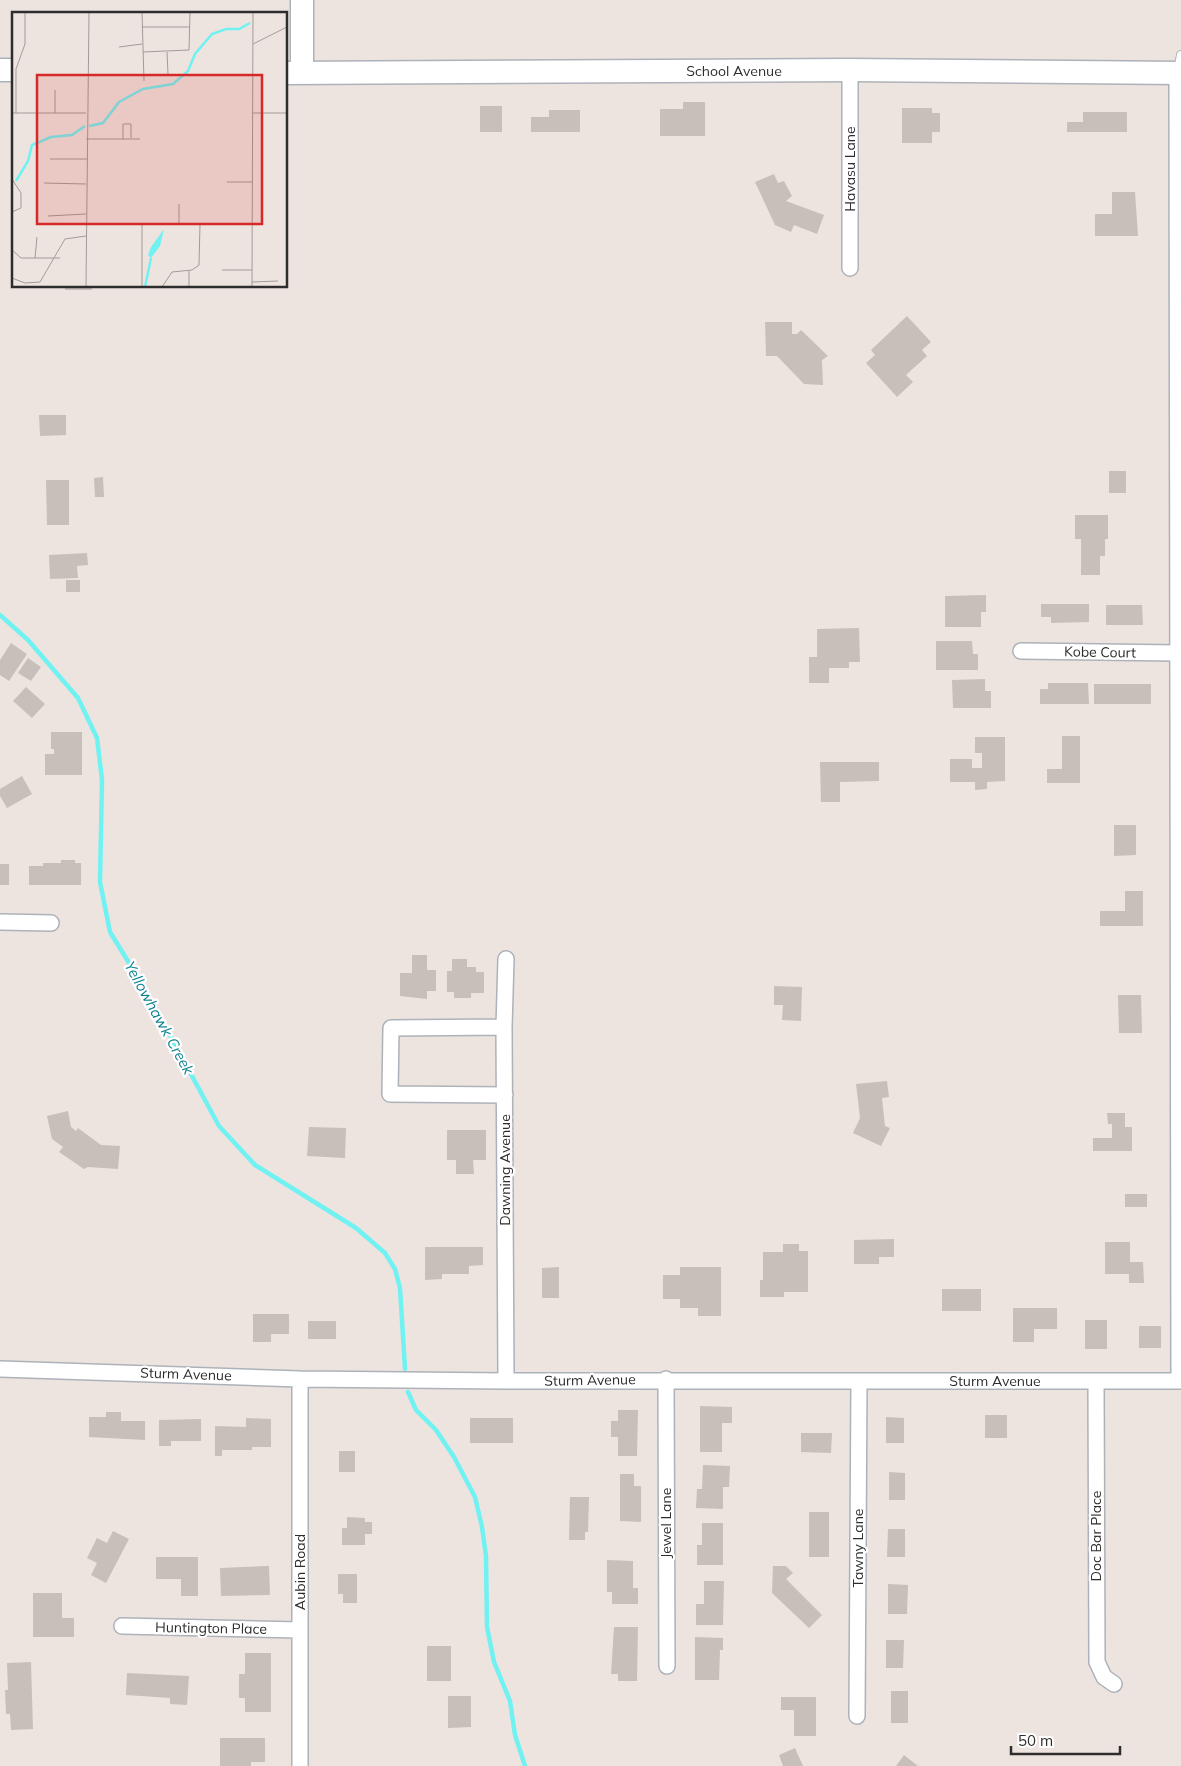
<svg xmlns="http://www.w3.org/2000/svg" width="1181" height="1766" viewBox="0 0 1181 1766" font-family="Mulish,sans-serif">
	<style>
		.lines { fill: none; stroke-linecap: round; stroke-linejoin: round }
		.stream { stroke: #70f1f2; stroke-width: 4.5 }
		.building { fill: #c7bfba }
		.lane-casing { stroke: #acb2b9; stroke-width: 10 }
		.street-casing { stroke: #acb2b9; stroke-width: 18 }
		.secondary-casing { stroke: #acb2b9; stroke-width: 25 }
		.lane { stroke: #fff; stroke-width: 8 }
		.street { stroke: #fff; stroke-width: 15 }
		.secondary { stroke: #fff; stroke-width: 22 }
		.labels { text-anchor: middle; stroke-width: 4.5; stroke-linejoin: round; paint-order: stroke }
		.street-label { font-size: 14px; fill: #2d2d2d; stroke: #fff }
		.water-label { font-size: 15px; font-style: italic; fill: #0b818d; stroke: #fff }
		.inset-river { fill: none; stroke: #70f1f2; stroke-width: 2.5 }
		.inset-road { fill: none; stroke: #a19b98; stroke-width: 1 }
		.view { fill: #d62828; fill-opacity: 0.15; stroke: #d62828; stroke-width: 2.5 }
		.inset-edge { fill: none; stroke: #2d2d2d; stroke-width: 2.5 }
	</style>
	<rect width="100%" height="100%" fill="#eee4df"/>
	<g class="lines">
		<path class="stream" d="M0,615l28,25 50,58 19,40 5,42 -2,102 10,50 35,57 74,137 36,39 101,63 29,25 10,16 5,19 5,81
			M408,1392l8,18 20,20 18,27 21,40 7,30 4,29 1,71 7,35 16,39 5,34 10,31"/>
	</g>
	<path class="building" d="M683,102h22v34h-45v-27h23z
		M480,106h22v26h-22z
		M902,108h30v5h8v19h-8v11h-30z
		M549,110h31v22h-49v-15h18z
		M1083,112h44v20h-60v-10h16z
		M774,174l4,9 6,-2 8,15 -6,5 38,14 -7,19 -23,-9 -3,7 -16,-7 -20,-43z
		M1112,192h23l3,44h-43v-22h17z
		M65,286h27v4h-27z
		M907,316l24,26 -9,8 5,6 -21,19 7,7 -16,15 -31,-34 9,-8 -4,-5z
		M765,322h27v12h5l4,-4 27,26 -6,4 1,25 -19,-1 -27,-28h-11z
		M39,415h27v20l-26,1z
		M1109,471h17v22h-17z
		M103,477l1,20h-9l-1,-19z
		M46,480h23v45h-22z
		M1075,515h33v24h-3v17h-5v19h-19v-36h-6z
		M87,553l1,12 -11,1 1,12 -28,1 -1,-24z
		M66,580h14v12h-14z
		M986,595v17h-5v15h-36v-31z
		M1041,604h48v18l-38,1v-6h-10z
		M1106,605h36l1,20h-37z
		M859,628l1,34h-11v6h-20v15h-20v-26h8v-28z
		M936,641h36l1,13h5v16h-42z
		M11,643l16,11 -18,27 -9,-6v-15z
		M28,658l13,9 -10,14 -13,-8z
		M985,679v12h6v17h-38l-1,-28z
		M1048,683h40l1,21h-49v-15h8z
		M1094,684h57v20h-57z
		M26,687l19,17 -13,14 -19,-17z
		M51,732h31v43h-37v-21h9v-5h-3z
		M1062,736h18v47h-33v-14h15z
		M975,737h30v44l-18,1v7l-12,1v-8h-25v-23h22v9h10v-15h-7z
		M820,762h59v19l-39,1v20h-19z
		M22,776l10,18 -25,14 -7,-12v-7z
		M1114,825h22v30l-22,1z
		M61,860h14v3h6v22h-52v-19h14v-3h18z
		M0,864h9v21h-9z
		M1125,891h18v35h-43v-15h25z
		M412,955h15v15h9v21h-9v8l-27,-3v-23h12z
		M452,959h15v8h9v5h8v21h-13v5h-17v-6h-7v-21h5z
		M774,986l28,1 -1,34 -19,-1 1,-15h-9z
		M1118,995h23l1,38h-23z
		M887,1081l2,16 -7,1 3,28 5,2 -9,18 -28,-13 7,-15 -4,-34z
		M68,1111l3,16 5,4 2,-3 23,17 19,1 -2,23 -30,-2 -4,2 -25,-17 4,-5 -11,-8 -5,-23z
		M1107,1113h18v14h7v24h-39v-13h19v-14h-4z
		M309,1127l37,1 -1,30 -38,-2z
		M447,1130h39v30h-13l1,14h-18v-14h-9z
		M1125,1194h22v13h-22z
		M894,1239v18h-15v7h-25v-24z
		M1105,1242h25v20h13l1,21h-15v-9h-24z
		M783,1244h16v7h9v41h-24v5h-24v-17h3v-28h20z
		M425,1247h58v18l-14,1v8h-27v5l-17,1z
		M559,1267v31h-17v-30z
		M680,1267h41v49h-23v-8h-18v-9h-17v-24h17z
		M942,1289h39v22h-39z
		M1013,1308h44v21h-23v13h-21z
		M253,1314h36v20h-18v8h-18z
		M1085,1320h22v29h-22z
		M308,1321h28v18h-28z
		M1139,1326h22v22h-22z
		M700,1406l32,1v16h-10v29h-22z
		M618,1410h20l-1,46h-19v-19h-7v-16h7z
		M106,1412h15v9h24v19l-56,-3v-20h17z
		M985,1415h22v23h-22z
		M886,1417l18,1v25h-18z
		M246,1418l25,1v28h-19v3h-30v6h-7v-30l31,1z
		M470,1418h43v25h-43z
		M201,1419v22h-30v5h-12v-26z
		M801,1433h31l-1,20 -30,-1z
		M339,1451h16v21h-16z
		M703,1465l27,1 -1,21h-6v22l-27,-1 1,-19h5z
		M889,1472l16,1v27h-16z
		M620,1474h14v12h7v36l-21,-1z
		M570,1497h19l-1,35h-3v8h-16z
		M809,1512h20v45h-20z
		M347,1517l18,1v4h7v12h-7v11h-23v-17h5z
		M702,1523h21v42h-26v-20h5z
		M888,1529h17v28h-18z
		M113,1531l16,8 -23,44 -15,-8 6,-12 -10,-5 10,-20 10,5z
		M156,1557h42v39h-17v-17h-25z
		M607,1560l26,1v27h5v16h-26v-12h-5z
		M269,1566l1,29 -49,1 -1,-28z
		M773,1566h13l7,7 -7,6 36,36 -13,13 -37,-35z
		M338,1574h19v29h-14v-9h-5z
		M704,1581h20l-1,44h-27v-21h8z
		M888,1584l20,1 -1,29h-19z
		M33,1593h29v25h12v19h-41z
		M614,1627h24l-1,54h-19v-7h-7z
		M695,1637l28,1v12h-3l-1,30h-24z
		M886,1640h18l-1,28h-17z
		M427,1646h24v35h-24z
		M245,1653h26v59h-26v-14h-6v-24h6z
		M31,1662l2,67 -22,1 -1,-16h-4l-1,-24h3l-1,-27z
		M127,1673l62,3 -2,29 -17,-1v-6l-44,-3z
		M891,1691h17v32h-17z
		M448,1696h23v31l-23,1z
		M781,1697h35v39h-22v-26h-13z
		M220,1738h45v24h-14v4h-31z
		M795,1748l8,18h-20l-4,-11z
		M904,1755l14,11h-22z"/>
	<g class="lines">
		<defs>
			<path id="lane" d="M1178,70l3,-15"/>
			<path id="street" d="M850,70v198
				M1177,73l2,1308
				M1021,651l157,2
				M0,922l51,1
				M506,959l-2,68 2,354
				M504,1027l-113,1 -1,66 115,1
				M0,1369l300,10 206,2h675
				M666,1379l1,287
				M1096,1381l1,281 7,15 10,7
				M122,1626l178,4
				M857,1716l2,-335
				M300,1766v-387"/>
			<path id="secondary" d="M0,70h14
				M286,73l564,-3 331,3
				M302,73v-73"/>
		</defs>
		<use href="#lane" class="lane-casing"/>
		<use href="#street" class="street-casing"/>
		<use href="#secondary" class="secondary-casing"/>
		<use href="#lane" class="lane"/>
		<use href="#street" class="street"/>
		<use href="#secondary" class="secondary"/>
	</g>
	<g class="labels">
		<g class="street-label">
			<text x="734" y="76">School Avenue</text>
			<text transform="translate(850 169) rotate(-90)" y="5">Havasu Lane</text>
			<text transform="translate(1100 652) rotate(1)" y="5">Kobe Court</text>
			<text transform="translate(505 1170) rotate(-90)" y="5">Dawning Avenue</text>
			<text transform="translate(186 1374) rotate(2)" y="5">Sturm Avenue</text>
			<text transform="translate(590 1380) rotate(-1)" y="5">Sturm Avenue</text>
			<text x="995" y="1386">Sturm Avenue</text>
			<text transform="translate(666 1523) rotate(-90)" y="5">Jewel Lane</text>
			<text transform="translate(1096 1536) rotate(-90)" y="5">Doc Bar Place</text>
			<text transform="translate(858 1548) rotate(-90)" y="5">Tawny Lane</text>
			<text transform="translate(300 1572) rotate(-90)" y="5">Aubin Road</text>
			<text transform="translate(211 1628) rotate(1)" y="5">Huntington Place</text>
		</g>
		<g class="water-label">
			<text transform="translate(159 1018) rotate(61)" y="5">Yellowhawk Creek</text>
		</g>
	</g>
	<g transform="translate(12 12)">
		<rect width="275" height="275" fill="#eee4df"/>
		<path d="M152,217l-4,17 -9,12 -3,-3 3,-8z" fill="#70f1f2"/>
		<path class="inset-river" d="M77,114l14,-3 16,-21 24,-13 30,-5 15,-13 7,-17 17,-20 14,-5h13l11,-6M4,169l12,-20 4,-16 19,-8 21,-2 13,-9M133,275l6,-29"/>
		<path class="inset-road" d="M130,0l2,69M130,15h48M241,32l34,-17M107,35l23,-3M131,40l46,-2 1,-38M155,40l1,22M0,101h74M4,101v-44l9,-25v-32M43,101v-23M240,101h35M74,127h54M111,127v-15h8v14M38,147h37M0,167l9,14v15l-9,4M215,170h25M32,171l42,1M36,204l38,-2M74,212h166M130,212v63M167,212v-20M0,238l9,8h39M23,246l2,-21M210,258h30M0,266l13,5 15,-1 25,-43 21,-3M240,270l26,-1M74,275l3,-275M150,275l10,-15 20,-2 7,-5 1,-41M177,275v-16M240,275l1,-275"/>
		<path class="view" d="M25,63h225v149h-225z"/>
		<rect width="275" height="275" class="inset-edge"/>
	</g>
	<path d="M1011 1746v8h109v-8" fill="none" stroke="#2d2d2d" stroke-width="2.5"/>
	<text x="1018" y="1746" font-size="15" fill="#2d2d2d" stroke="#ffffff" stroke-width="4" paint-order="stroke">50 m</text>
</svg>
